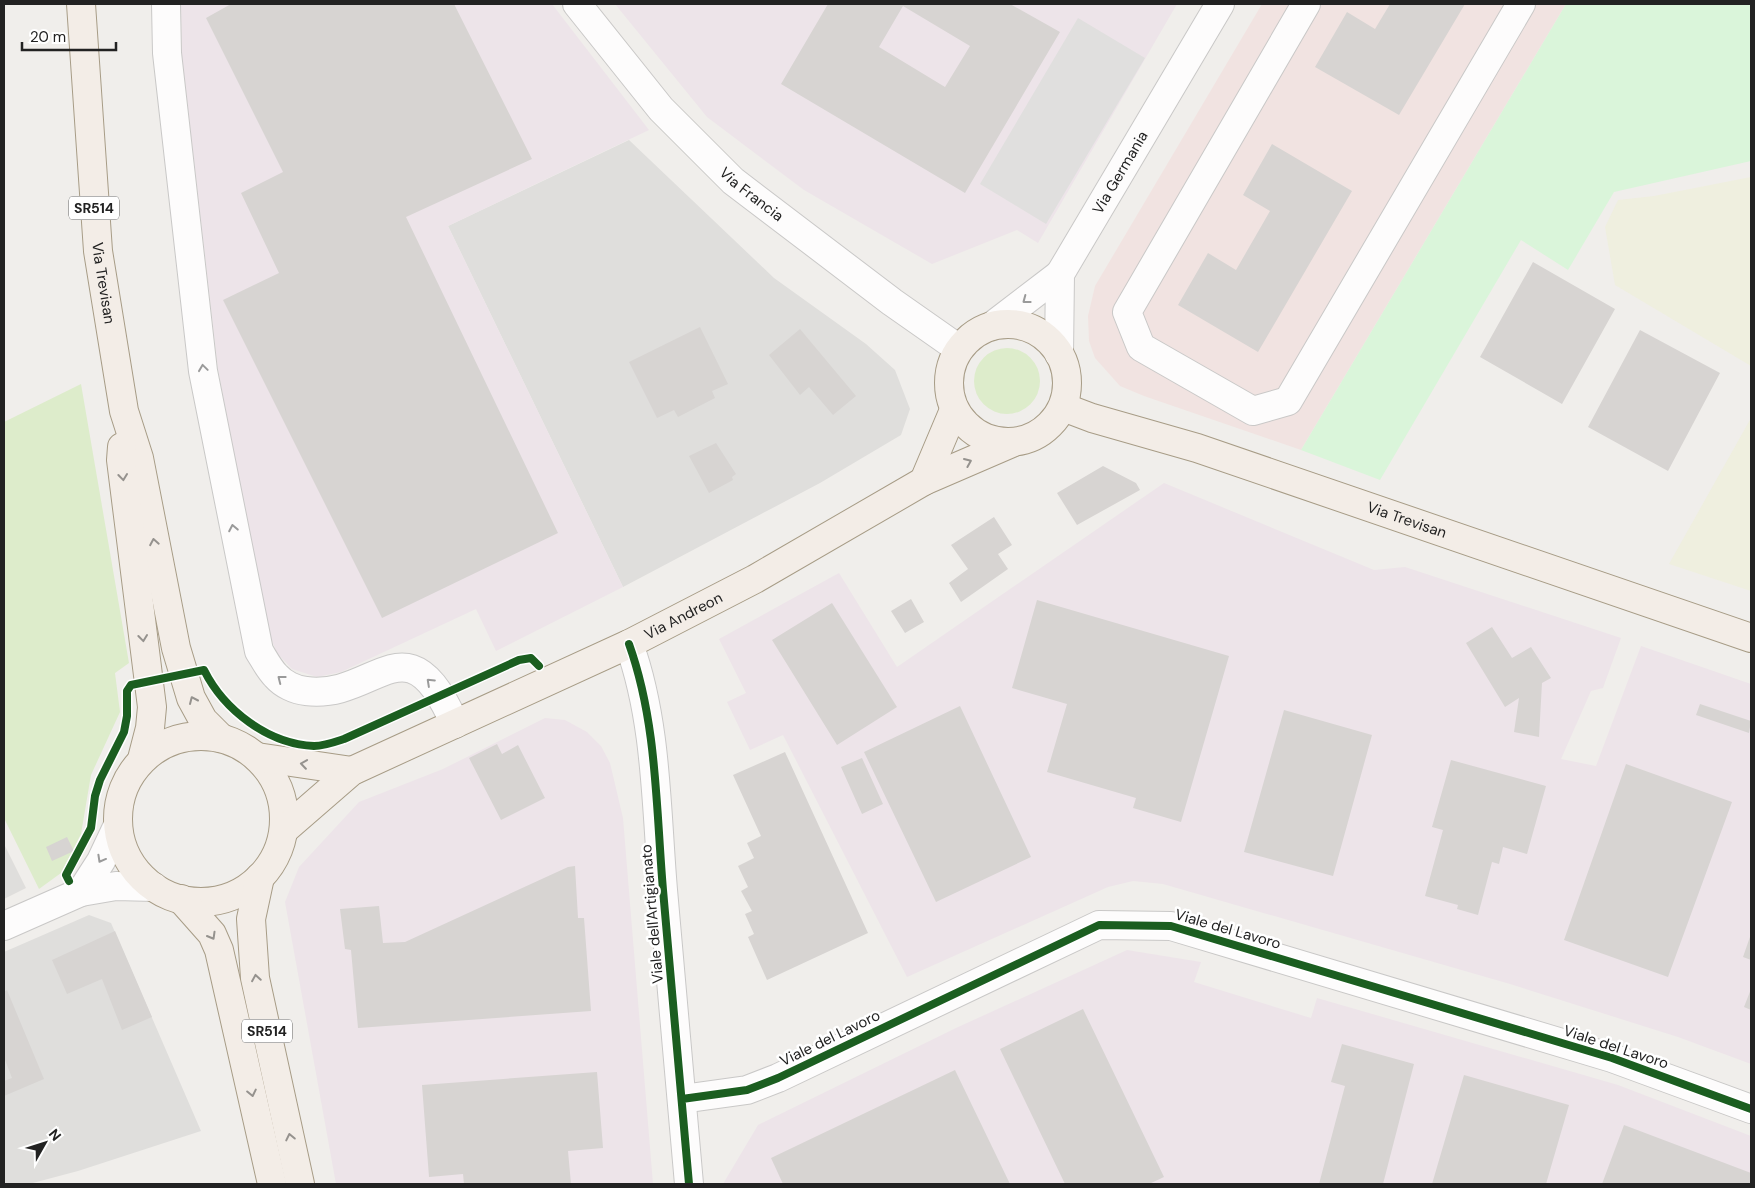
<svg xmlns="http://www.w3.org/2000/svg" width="1755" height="1188" viewBox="0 0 1755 1188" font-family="'DM Sans',sans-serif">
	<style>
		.residential { fill: #dfdedc }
		.commercial { fill: #f1e3e1 }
		.industrial { fill: #ede4e9 }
		.farmland { fill: #efefdf }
		.grass { fill: #ddeccb }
		.park { fill: #daf5da }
		.parking { fill: #e0dfde }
		.building { fill: #d7d4d2; fill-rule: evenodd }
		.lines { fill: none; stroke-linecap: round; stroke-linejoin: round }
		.minor-casing { stroke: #c9c8c7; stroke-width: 30 }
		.major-casing { stroke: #a79c86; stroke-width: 30 }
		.minor { stroke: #fdfcfc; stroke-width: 28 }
		.major { stroke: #f3ede7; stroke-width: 28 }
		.cycleway-casing { stroke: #fff; stroke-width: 11 }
		.cycleway { stroke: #1b5e20; stroke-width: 8 }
		.oneway { stroke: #9a9a9a }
		.oneway2 { stroke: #95928e }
		.labels { text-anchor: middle; stroke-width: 5; stroke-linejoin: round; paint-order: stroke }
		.shield { fill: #fff; stroke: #646464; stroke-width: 1 }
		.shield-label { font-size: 14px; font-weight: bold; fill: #222 }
		.street-label { font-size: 15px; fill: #222; stroke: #fff }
	</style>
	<rect width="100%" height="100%" fill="#f0eeeb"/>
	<path class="residential" d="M629,140l145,138 92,66 29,26 15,39 -9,26 -81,48 -197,104 -175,-361z
		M4,844l22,44 -22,11z
		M89,915l22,8 90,208 -123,40 -49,13h-25v-232z"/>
	<path class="commercial" d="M1262,4h304l-265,446 -157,-54 -24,-10 -25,-28 -6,-17 -1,-25 7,-30z"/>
	<path class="industrial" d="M181,4h371l97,126 -201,96 175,361 -127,64 -20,-42 -135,63 -24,5 -25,-8 -15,-16 -10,-24 -49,-260 -36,-313z
		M615,4h562l-139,239 -21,-13 -85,34 -128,-74 -97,-73z
		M1164,483l210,87 31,-3 216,71 -18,50 -12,3 -30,68 35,7 45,-120 110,38v380l-73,-27 -168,-53 -347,-100 -30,-3 -25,6 -201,90 -124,-242 -33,15 -23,-48 19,-9 -27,-54 120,-66 58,94z
		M545,718l20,2 22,12 14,14 9,17 13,55 30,366h-317l-51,-282 14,-35 60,-65 84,-33z
		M1127,950l74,12 -7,20 117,36 6,-20 301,87 133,51v48h-1028l35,-59 198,-97z"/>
	<path class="farmland" d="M1751,177v189l-136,-81 -10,-58 13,-27 36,-4z
		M1751,418v173l-82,-27z"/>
	<path class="grass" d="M974 381a33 33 0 1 1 66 0a33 33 0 1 1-66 0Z
		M81,384l48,279 -14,10 5,39 -29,63 -10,59 -20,39 -22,16 -35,-71v-396z"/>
	<path class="park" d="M1566,4h185v157l-137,31 -46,78 -47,-30 -141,240 -79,-30z"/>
	<path class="parking" d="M1078,18l67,40 -99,166 -66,-40z"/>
	<path class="building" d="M231,4h223l78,155 -126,58 152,316 -176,85 -159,-318 56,-27 -38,-80 42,-21 -77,-154z
		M828,4h182l50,28 -95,161 -184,-109zM903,6l67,40 -25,41 -66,-40z
		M1390,4h75l-66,111 -84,-48 32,-55 28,17z
		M1272,144l80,47 -94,161 -80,-47 30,-52 28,17 34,-59 -27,-16z
		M1533,262l82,47 -53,95 -82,-47z
		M700,327l28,57 -16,7 3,7 -37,19 -4,-7 -17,8 -28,-56z
		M800,329l56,67 -23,19 -24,-28 -9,8 -31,-40z
		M1640,330l80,43 -52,98 -80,-44z
		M716,443l20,31 -4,3 1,3 -24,13 -20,-37z
		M1103,466l33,17 4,7 -63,35 -20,-32z
		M994,517l18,28 -14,9 10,15 -47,33 -12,-19 19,-14 -17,-24z
		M911,599l13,23 -19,11 -14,-22z
		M1037,600l192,56 -48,166 -48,-14 3,-10 -89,-26 20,-68 -55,-16z
		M832,603l65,104 -60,38 -65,-105z
		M1492,627l20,31 19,-11 20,31 -9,5 -3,54 -25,-5 5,-34 -14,9 -39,-64z
		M1700,704l51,17 -2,12 -53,-18z
		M960,706l71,151 -95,45 -72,-150z
		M1284,710l88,25 -39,141 -89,-24z
		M497,744l5,10 16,-9 27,53 -44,22 -32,-62z
		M785,752l83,181 -101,47 -19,-43 6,-3 -9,-20 7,-3 -11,-20 7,-4 -10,-21 16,-8 -7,-15 14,-7 -28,-61z
		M862,758l21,46 -21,10 -21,-47z
		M1451,760l95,26 -19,68 -24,-7 -4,17 -7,-2 -14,53 -21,-6 1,-4 -33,-9 18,-66 -11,-3z
		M1626,764l106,38 -64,175 -104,-37z
		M67,837l7,14 -22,10 -6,-14z
		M575,866l3,52h6l7,93 -233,17 -7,-78 -6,-1 -5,-40 39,-3 4,37 22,-1 163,-75z
		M115,931l37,86 -30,13 -20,-51 -35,15 -15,-34z
		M1751,934v26l-8,-3z
		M1751,989v21l-7,-3z
		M7,990l37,89 -40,17v-15l8,-3 -8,-21v-65z
		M1083,1009l81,168 -15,7h-84l-65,-135z
		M1342,1044l72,20 -31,120h-64l26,-98 -14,-4z
		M955,1070l55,114h-227l-12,-26z
		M597,1072l6,76 -35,3 3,33h-107l-1,-10 -34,3 -7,-92z
		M1464,1075l105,30 -23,79h-114z
		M1624,1125l127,48v11h-149z"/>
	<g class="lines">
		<defs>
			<g id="minor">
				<path d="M166,4l1,49 36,318 56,280c5,8 10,18 17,25 7,8 19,14 30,15 71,9 100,-77 149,33"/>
				<path id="s1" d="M577,4l84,105 72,72 159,121 67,47"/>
				<path d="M1306,4l-179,308 14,35 112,64 35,-10 233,-397"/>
				<path d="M992,326l68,-52"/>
				<path id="s2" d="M1059,354l1,-80 160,-270"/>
				<path d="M629,644c28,78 27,163 34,246 8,98 17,196 26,294"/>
				<path d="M81,892l20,-31 17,-36"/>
				<path d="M4,926l77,-34 35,-6 38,1"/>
				<path d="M682,1099l65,-9 31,-12 321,-153 72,1 441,132 139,51"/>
			</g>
			<g id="major">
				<path id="s3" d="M81,4l17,247 26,160 15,47 37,190 15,50 12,22 18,18"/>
				<circle cx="1008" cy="383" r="59"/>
				<path id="s4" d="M1063,407l29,11 105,30 554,190"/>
				<path d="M122,447l-1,13 31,247 -2,21 -8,31"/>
				<path d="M924,481l30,-71"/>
				<circle cx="201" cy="819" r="83"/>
				<path d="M257,757l95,14"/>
				<path id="s5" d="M284,830l68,-59 277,-127 126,-65 169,-98 88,-38"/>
				<path d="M260,877l-9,42 4,59 45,206"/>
				<path d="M181,899l31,35 7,16 53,234"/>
			</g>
		</defs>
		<use href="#minor" class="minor-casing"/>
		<use href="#major" class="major-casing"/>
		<use href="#minor" class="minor"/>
		<use href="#major" class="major"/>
		<defs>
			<path id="cycleway" d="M629,644c28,78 27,163 34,246 8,98 17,196 26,294
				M69,881l-3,-6 25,-47 4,-32 5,-16 24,-48 3,-16v-25l4,-6 73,-15c20,40 64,74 110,76 10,0 21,-4 30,-7l175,-79 12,-2 8,8
				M682,1099l65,-9 31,-12 321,-153 72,1 441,132 139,51"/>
		</defs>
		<use href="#cycleway" class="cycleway-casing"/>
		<use href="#cycleway" class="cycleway"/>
	</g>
	<defs><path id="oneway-chevron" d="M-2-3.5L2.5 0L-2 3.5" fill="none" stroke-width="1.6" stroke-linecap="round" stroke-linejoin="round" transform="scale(1.25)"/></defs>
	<g class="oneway">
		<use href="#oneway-chevron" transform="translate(1026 300) rotate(143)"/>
		<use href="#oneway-chevron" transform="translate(203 368) rotate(-98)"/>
		<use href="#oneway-chevron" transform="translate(233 528) rotate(-101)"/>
		<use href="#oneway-chevron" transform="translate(281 679) rotate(-142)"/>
		<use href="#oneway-chevron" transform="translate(430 682) rotate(-137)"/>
		<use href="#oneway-chevron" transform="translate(101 859) rotate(119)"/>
	</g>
	<g class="oneway2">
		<use href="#oneway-chevron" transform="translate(968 462) rotate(-23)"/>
		<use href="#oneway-chevron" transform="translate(123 477) rotate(83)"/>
		<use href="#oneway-chevron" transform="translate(154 542) rotate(-100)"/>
		<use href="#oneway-chevron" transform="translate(143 638) rotate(83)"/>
		<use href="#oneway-chevron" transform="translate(193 700) rotate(-114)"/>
		<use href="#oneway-chevron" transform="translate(304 764) rotate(-172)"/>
		<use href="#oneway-chevron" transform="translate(212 936) rotate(60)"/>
		<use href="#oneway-chevron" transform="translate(256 978) rotate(-99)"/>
		<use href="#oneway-chevron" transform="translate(252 1093) rotate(78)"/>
		<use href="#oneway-chevron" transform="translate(290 1137) rotate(-102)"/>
	</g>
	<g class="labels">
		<g class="shield">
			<rect x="69" y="196.5" width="50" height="23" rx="4"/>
			<rect x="242" y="1019.5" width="50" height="23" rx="4"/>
		</g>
		<g class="shield-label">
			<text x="94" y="213">SR514</text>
			<text x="267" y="1036">SR514</text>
		</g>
		<g class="street-label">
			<text dy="5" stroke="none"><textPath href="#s2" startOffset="198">Via Germania</textPath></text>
			<text dy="5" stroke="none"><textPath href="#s1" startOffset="259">Via Francia</textPath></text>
			<text dy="5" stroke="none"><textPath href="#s3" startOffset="280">Via Trevisan</textPath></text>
			<text dy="5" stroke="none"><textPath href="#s4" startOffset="362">Via Trevisan</textPath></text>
			<text dy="5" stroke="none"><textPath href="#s5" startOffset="456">Via Andreon</textPath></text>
			<text transform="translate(652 914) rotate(-95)" y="5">Viale dell'Artigianato</text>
			<text transform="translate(1228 929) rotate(16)" y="5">Viale del Lavoro</text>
			<text transform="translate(830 1038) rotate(-26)" y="5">Viale del Lavoro</text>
			<text transform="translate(1616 1047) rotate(18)" y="5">Viale del Lavoro</text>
		</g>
	</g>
	<rect width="1755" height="1188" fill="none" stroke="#222222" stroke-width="10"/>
	<g transform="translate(45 1143) rotate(51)" stroke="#ffffff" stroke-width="4" paint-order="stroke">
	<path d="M0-4L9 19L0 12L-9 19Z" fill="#222222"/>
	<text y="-8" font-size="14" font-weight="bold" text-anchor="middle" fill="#222222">N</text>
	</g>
	<path d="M22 42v8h94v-8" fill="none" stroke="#222222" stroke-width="2.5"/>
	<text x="30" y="42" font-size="15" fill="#222222" stroke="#ffffff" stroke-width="4" paint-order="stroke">20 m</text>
</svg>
